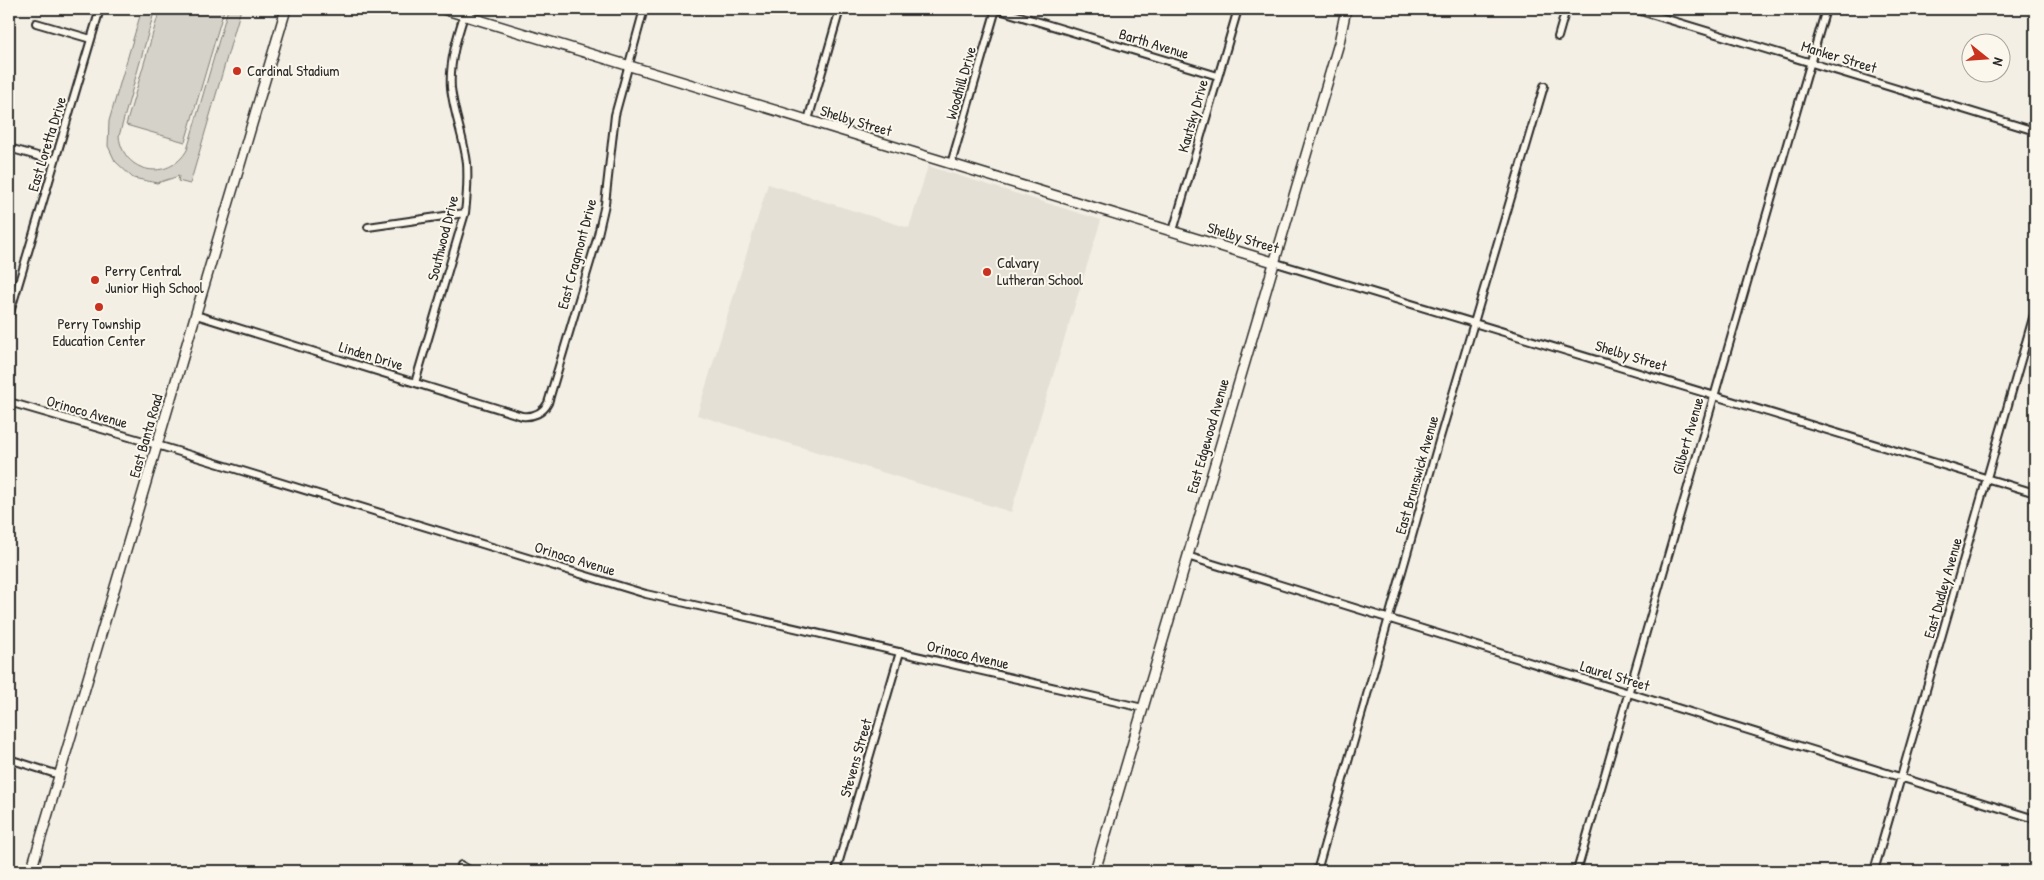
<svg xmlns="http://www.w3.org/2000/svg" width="2044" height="880" viewBox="0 0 2044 880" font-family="'Patrick Hand',sans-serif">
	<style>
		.built { fill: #e4e0d6 }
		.green { fill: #d5d2c9; stroke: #807e7a }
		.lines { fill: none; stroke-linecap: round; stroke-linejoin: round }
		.street-casing { stroke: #2b2b2b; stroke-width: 10 }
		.secondary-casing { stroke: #2b2b2b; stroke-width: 12 }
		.street { stroke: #fbf7ec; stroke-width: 6 }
		.secondary { stroke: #fbf7ec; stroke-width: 9 }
		.poi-dot { fill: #c8321e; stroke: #fbf7ec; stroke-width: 2 }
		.labels { text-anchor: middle; stroke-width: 4; stroke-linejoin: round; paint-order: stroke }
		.street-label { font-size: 15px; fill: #2b2b2b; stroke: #fbf7ec }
		.poi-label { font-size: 15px; fill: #2b2b2b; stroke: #fbf7ec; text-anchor: start }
	</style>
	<rect width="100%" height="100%" fill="#f3efe4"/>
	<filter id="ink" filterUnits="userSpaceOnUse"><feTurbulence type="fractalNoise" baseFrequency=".02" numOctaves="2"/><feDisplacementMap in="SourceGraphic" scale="10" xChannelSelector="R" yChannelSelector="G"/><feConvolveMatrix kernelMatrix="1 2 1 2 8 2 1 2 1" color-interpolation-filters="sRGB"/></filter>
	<g filter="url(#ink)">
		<path class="built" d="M928,166l173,54 -90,292 -314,-97 71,-231 141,44z"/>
		<path class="green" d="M142,9h13l-36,127c4,38 50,46 68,14l41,-141h13l-51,175 -12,-3 1,-5 -22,7 -24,-5 -18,-17 -7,-15 1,-25z
			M160,9l64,1 -39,132 -59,-17z"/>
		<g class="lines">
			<defs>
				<path id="street" d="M1634,9l401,122
					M36,23l55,16
					M1558,37l8,-28
					M808,120l32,-111
					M9,148l46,13
					M951,164l45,-155 222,67
					M368,227l97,-14
					M1173,231l65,-222
					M1273,262l762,231
					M196,315l326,101c11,1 21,-3 26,-13l49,-164 8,-35 10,-89 29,-106
					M9,316l91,-307
					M415,383l50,-170c2,-17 3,-33 2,-50 -3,-25 -13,-48 -16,-75 -2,-27 7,-54 15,-79
					M9,402l148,43 489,149 497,114
					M1187,556l848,263
					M9,759l50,16
					M461,865l10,6
					M836,871l64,-219
					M1317,871l122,-430 105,-355
					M1577,871l249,-862
					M1874,871l161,-560"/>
				<path id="secondary" d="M443,9l830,253
					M31,871l255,-862
					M1095,871l244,-828 7,-34"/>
			</defs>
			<use href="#street" class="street-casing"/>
			<use href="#secondary" class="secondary-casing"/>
			<use href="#street" class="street"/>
			<use href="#secondary" class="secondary"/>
		</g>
	</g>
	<g class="poi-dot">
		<circle cx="237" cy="71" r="5"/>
		<circle cx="987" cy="272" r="5"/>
		<circle cx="95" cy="280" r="5"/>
		<circle cx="99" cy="307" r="5"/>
	</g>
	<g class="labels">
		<g class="street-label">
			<text transform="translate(1154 44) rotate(17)" y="5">Barth Avenue</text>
			<text transform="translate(1839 57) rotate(17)" y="5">Manker Street</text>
			<text transform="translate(961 83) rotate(-74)" y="5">Woodhill Drive</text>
			<text transform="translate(1193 116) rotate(-74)" y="5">Kautsky Drive</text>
			<text transform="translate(856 121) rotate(17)" y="5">Shelby Street</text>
			<text transform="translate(47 144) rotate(-73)" y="5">East Loretta Drive</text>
			<text transform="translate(443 238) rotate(-76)" y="5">Southwood Drive</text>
			<text transform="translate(1243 238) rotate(17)" y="5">Shelby Street</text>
			<text transform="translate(577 254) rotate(-75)" y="5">East Cragmont Drive</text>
			<text transform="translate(371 356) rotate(17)" y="5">Linden Drive</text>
			<text transform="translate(1631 356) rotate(17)" y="5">Shelby Street</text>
			<text transform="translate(87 412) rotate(16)" y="5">Orinoco Avenue</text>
			<text transform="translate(146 436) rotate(-74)" y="5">East Banta Road</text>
			<text transform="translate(1208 436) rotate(-74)" y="5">East Edgewood Avenue</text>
			<text transform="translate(1688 436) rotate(-74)" y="5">Gilbert Avenue</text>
			<text transform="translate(1417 475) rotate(-74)" y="5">East Brunswick Avenue</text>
			<text transform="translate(575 559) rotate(17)" y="5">Orinoco Avenue</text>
			<text transform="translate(1943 588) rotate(-74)" y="5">East Dudley Avenue</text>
			<text transform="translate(968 655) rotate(13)" y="5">Orinoco Avenue</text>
			<text transform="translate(1615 676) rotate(17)" y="5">Laurel Street</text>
			<text transform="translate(856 758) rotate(-74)" y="5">Stevens Street</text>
		</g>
		<g class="poi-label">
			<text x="247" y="76">Cardinal Stadium</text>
			<text x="997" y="268">Calvary<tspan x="997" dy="17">Lutheran School</tspan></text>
			<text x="105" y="276">Perry Central<tspan x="105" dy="17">Junior High School</tspan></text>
			<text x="99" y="329" text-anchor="middle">Perry Township<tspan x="99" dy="17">Education Center</tspan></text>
		</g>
	</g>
	<rect width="2044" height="880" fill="none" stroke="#fbf7ec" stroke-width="30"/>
	<rect x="15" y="15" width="2014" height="850" fill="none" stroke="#2b2b2b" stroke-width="2" filter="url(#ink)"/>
	<g transform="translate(1986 58) rotate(107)"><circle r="24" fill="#fbf7ec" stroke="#a8a59f"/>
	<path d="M0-4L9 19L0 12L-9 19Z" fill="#c8321e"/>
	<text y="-8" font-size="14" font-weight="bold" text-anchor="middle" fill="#2b2b2b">N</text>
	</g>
</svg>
